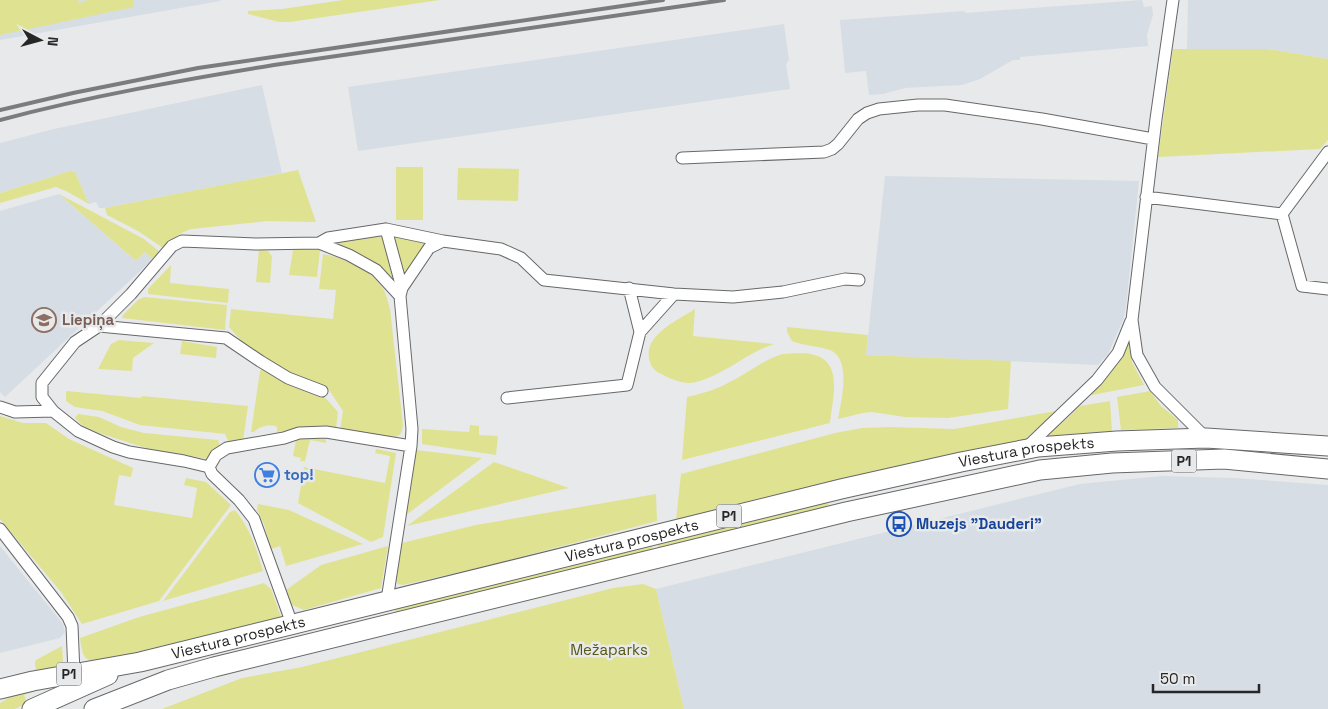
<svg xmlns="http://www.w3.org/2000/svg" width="1328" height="709" viewBox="0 0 1328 709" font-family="'Space Grotesk',sans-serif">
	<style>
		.built { fill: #d7dde5 }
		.green { fill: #dfe391 }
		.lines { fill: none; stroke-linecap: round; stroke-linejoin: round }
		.street-casing { stroke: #676869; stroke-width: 13 }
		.primary-casing { stroke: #676869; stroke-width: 21 }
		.street { stroke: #fff; stroke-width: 11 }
		.primary { stroke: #fff; stroke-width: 19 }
		.rail { stroke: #7b7c7d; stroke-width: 4 }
		.labels { text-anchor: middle; stroke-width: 5; stroke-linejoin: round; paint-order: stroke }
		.shield { fill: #e8e9eb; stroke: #606062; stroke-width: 1 }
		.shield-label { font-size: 14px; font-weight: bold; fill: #262627 }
		.education-label { font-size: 15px; font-weight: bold; fill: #785e54; stroke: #e8e9eb; text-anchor: start }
		.street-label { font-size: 15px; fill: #262627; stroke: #e8e9eb }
		.shop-label { font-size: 15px; font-weight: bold; fill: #366cbe; stroke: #e8e9eb; text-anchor: start }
		.transit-label { font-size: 15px; font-weight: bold; fill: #164399; stroke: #e8e9eb; text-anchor: start }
		.park-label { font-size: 15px; fill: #565716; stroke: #e8e9eb }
	</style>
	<rect width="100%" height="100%" fill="#e8e9eb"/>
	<path class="built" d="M0,0h220v1l-220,39z
		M1142,0l2,7 8,-1 1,9 -6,20 1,11 -128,11v3h-7l-33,19 -18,6 -57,3 -22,6 -14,1 -3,-24 -21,2 -5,-53 125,-9v2z
		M1188,0h140v59l-60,-10h-81z
		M784,24l5,36 -3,4 4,25 -432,62 -10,-64z
		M262,85l20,88 -177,35h-6l-3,-6 -7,2 -14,-32 -5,-1 -70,22v-50l54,-14z
		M885,176l254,5 -13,126 -3,13 -15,34 -10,11 -232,-10z
		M59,194l77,67 9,-9 8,7 -148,138 -5,-5v-181z
		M1161,476l73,2 94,7v224h-644l-28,-120 424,-105z
		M0,546l63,78 2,8 -5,6 -60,15z"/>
	<path class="green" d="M0,0h78l1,3 9,-3h45l1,7 -134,28z
		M343,0h97l-150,22h-11l-31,-8v-3l34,-2z
		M1173,49h95l60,10v81l-8,9 -162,8z
		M396,167h27v53h-27z
		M458,168l61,1 -1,32 -61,-1z
		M298,170l18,52 -49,-1 -75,8c-12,3 -19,10 -29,19l-25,-17 -31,-16 -2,-7z
		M70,171l5,1 14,32 -23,-13 -10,-4 -56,16v-10z
		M59,194l85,45 16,13 -7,7 -8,-7 -9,9z
		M377,234l7,1 14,47 -22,-15 -48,-23z
		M394,236l36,6 -29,34 -8,-38z
		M259,249l9,2 4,5 -2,27 -14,-1z
		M297,249l23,1 -3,27 -28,-2 4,-25z
		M323,254c21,4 50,16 61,36 3,6 4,13 6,19l13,116c-1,8 -2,12 -12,12l-51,-7 3,-19 -16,-24 -34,-13 -33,-18 -16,-12 -15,-17 2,-18 102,10 3,-29 -17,-1z
		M171,265l-1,18 59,6 -1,14 -80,-9v-5z
		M144,297l83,8 -2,25 -103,-12 1,-3 15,-15z
		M695,309l-2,27 81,8c-28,9 -49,31 -78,38 -12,3 -22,-2 -33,-7 -6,-3 -11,-6 -13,-13 -9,-26 28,-42 45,-53z
		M787,327l81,8 -2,20 145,6 -3,48 -60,9 -43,-1 -33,-5 -9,1 -25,6c3,-17 14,-60 -8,-69 -12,-4 -25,-4 -38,-9l-5,-9z
		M1128,337l4,25 12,23 -57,11z
		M119,340l35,3 -21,15 -1,13 -34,-2 13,-25z
		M182,341l35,6 -1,11 -36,-4z
		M783,354c10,0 21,-2 31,1 30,7 18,46 16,68l-148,37 5,-63c14,-3 28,-7 41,-14 19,-9 34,-23 55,-29z
		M263,368l58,25 17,19 -2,17h-40l-19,3v-5c-7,-3 -17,-1 -23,5h-3l9,-61z
		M66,391l75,7 1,-2 106,10 -5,35 -14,2 -4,-9 -85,-9 -38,-14 -27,-4 -9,-6z
		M1150,391l11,15 17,14v8l-57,2 -4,-33z
		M1110,401l2,30 -64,5 32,-30z
		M1056,411l-35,32 -345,77 5,-46 154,-41 27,-5 27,-1 65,2z
		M78,414l21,3 22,10 23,6 74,7 2,6 -12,13 -59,-10 -50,-16 -16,-7 -8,-8z
		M0,416l23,7h23l23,16 64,29 -2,9 -12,-2 -5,30 78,13 5,-30 -13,-3 2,-7 20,4 25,23 -72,96 -77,23 -21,-32 -61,-73z
		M470,425l9,1v9l19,1 -2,19 -74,-11v-15l47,3z
		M297,435l29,4v4l-16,-3 -5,21h-5l1,-3 -8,-2z
		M376,449l20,4 -13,84 -12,5 -73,-39 6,-36 81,16 5,-27 -15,-3z
		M416,450l66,8 -76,57z
		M494,462l75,26 -162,38z
		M656,494l1,27 -175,46 -79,18 -5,-1 -2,-2 6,-39 74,-18z
		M826,502l3,3 -2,3 -169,42v-7z
		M258,504l31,6 74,34 -77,22 -6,-20 -9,3 -7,-25 -7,-14z
		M235,510c16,20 21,38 28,61l-100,30 67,-89z
		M652,544l1,7 -256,62 -3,-4 3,-2z
		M388,546l-7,42 -77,22 -14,-6 -4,-14 35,-25z
		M264,583l7,6 10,28 -185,45c-14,-1 -14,-12 -16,-24l59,-21z
		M643,584l13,5 28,120h-522l80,-31 60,-11 311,-79z
		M62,646l1,16 -4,6 -23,7 -1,-12 1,-3z
		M32,690l1,2 -9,3 3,8 -12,6h-15v-6l13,-8z"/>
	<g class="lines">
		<defs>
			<path id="street" d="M1173,0l-17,119 -24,201 5,35 18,32 51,51
				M682,158l142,-6 8,-3 6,-5 20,-25 9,-6 12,-4 39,-4h27l97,14 111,20
				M1146,197l136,17 46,-62
				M1282,214l20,72 26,3
				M386,229l16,59
				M319,243l9,-5 58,-9 57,12
				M99,326l127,12 34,23 28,17 34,13
				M640,332l34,-38
				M507,398l120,-13 13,-53 -11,-44
				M0,407l15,5 38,-1
				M1026,448l71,-68 21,-27 13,-32
				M209,467l7,-12 11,-7 57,-10 15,-5 27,-1 85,14
				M0,529l68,88 4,9 2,47
				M387,600l24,-154 1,-17 -12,-133 2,-8 27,-40 14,-7 58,8 20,9 23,22 130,14 59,3 50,-5 62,-13 14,1
				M292,624l-38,-105 -15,-19 -27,-26 -3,-7 -25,-6 -55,-9 -16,-5 -35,-16 -25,-20 -11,-14v-14l33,-41 24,-16 32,-32 41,-48 10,-5 74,3 63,-1 30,12 27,15 24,26"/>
			<g id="primary">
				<path id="s1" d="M0,689l33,-8 107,-19 701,-173 120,-27 77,-15 79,-6 89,-3 122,8"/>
				<path d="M32,709l76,-34"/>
				<path d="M94,709l74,-29 46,-13 632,-155 194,-42 72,-7 112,-4 104,10"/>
			</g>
		</defs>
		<use href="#street" class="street-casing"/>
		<use href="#primary" class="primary-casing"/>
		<use href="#street" class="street"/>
		<use href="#primary" class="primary"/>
		<path class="rail" d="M0,110l73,-17 125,-25 465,-68
			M0,120c90,-24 182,-40 274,-55l450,-65"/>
	</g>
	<defs>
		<symbol id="school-ring" viewBox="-11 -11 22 22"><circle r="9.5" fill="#e8e9eb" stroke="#8d6e63" stroke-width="1.5"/><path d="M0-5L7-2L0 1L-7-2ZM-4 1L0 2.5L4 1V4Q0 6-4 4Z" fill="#8d6e63"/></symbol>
		<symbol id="supermarket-ring" viewBox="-11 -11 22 22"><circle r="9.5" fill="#e8e9eb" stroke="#3f7fe0" stroke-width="1.5"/><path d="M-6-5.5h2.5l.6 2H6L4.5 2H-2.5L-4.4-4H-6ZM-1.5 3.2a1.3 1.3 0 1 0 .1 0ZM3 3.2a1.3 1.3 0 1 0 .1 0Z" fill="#3f7fe0"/></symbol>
		<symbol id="bus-ring" viewBox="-11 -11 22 22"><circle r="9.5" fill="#e8e9eb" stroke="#1a4fb4" stroke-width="1.5"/><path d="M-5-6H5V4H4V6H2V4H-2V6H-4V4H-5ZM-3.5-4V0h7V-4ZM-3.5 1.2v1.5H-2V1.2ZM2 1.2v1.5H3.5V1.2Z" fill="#1a4fb4"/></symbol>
	</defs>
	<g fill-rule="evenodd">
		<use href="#school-ring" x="30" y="306" width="28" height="28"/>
		<use href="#supermarket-ring" x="253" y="461" width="28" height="28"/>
		<use href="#bus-ring" x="885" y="510" width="28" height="28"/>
	</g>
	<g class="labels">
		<g class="shield">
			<rect x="1171.5" y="449.5" width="25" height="23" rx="4"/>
			<rect x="716.5" y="504.5" width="25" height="23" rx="4"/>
			<rect x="56.5" y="662.5" width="25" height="23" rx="4"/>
		</g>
		<g class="shield-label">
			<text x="1184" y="466">P1</text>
			<text x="729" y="521">P1</text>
			<text x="69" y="679">P1</text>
		</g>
		<g class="education-label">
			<text x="62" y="325">Liepiņa</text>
		</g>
		<g class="street-label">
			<text dy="5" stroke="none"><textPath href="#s1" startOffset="1054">Viestura prospekts</textPath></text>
			<text dy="5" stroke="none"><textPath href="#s1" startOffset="649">Viestura prospekts</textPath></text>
			<text dy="5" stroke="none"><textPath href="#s1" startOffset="244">Viestura prospekts</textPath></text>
		</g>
		<g class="shop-label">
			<text x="284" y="480">top!</text>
		</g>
		<g class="transit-label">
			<text x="916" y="529">Muzejs "Dauderi"</text>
		</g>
		<g class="park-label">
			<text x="609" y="655">Mežaparks</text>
		</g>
	</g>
	<g transform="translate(40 40) rotate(96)" stroke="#e8e9eb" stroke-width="4" paint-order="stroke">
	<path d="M0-4L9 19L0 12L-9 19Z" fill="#262627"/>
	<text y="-8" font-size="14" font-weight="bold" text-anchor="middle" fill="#262627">N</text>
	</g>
	<path d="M1153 684v8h106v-8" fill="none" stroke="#262627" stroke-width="2.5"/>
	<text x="1160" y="684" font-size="15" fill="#262627" stroke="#e8e9eb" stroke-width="4" paint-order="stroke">50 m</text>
</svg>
